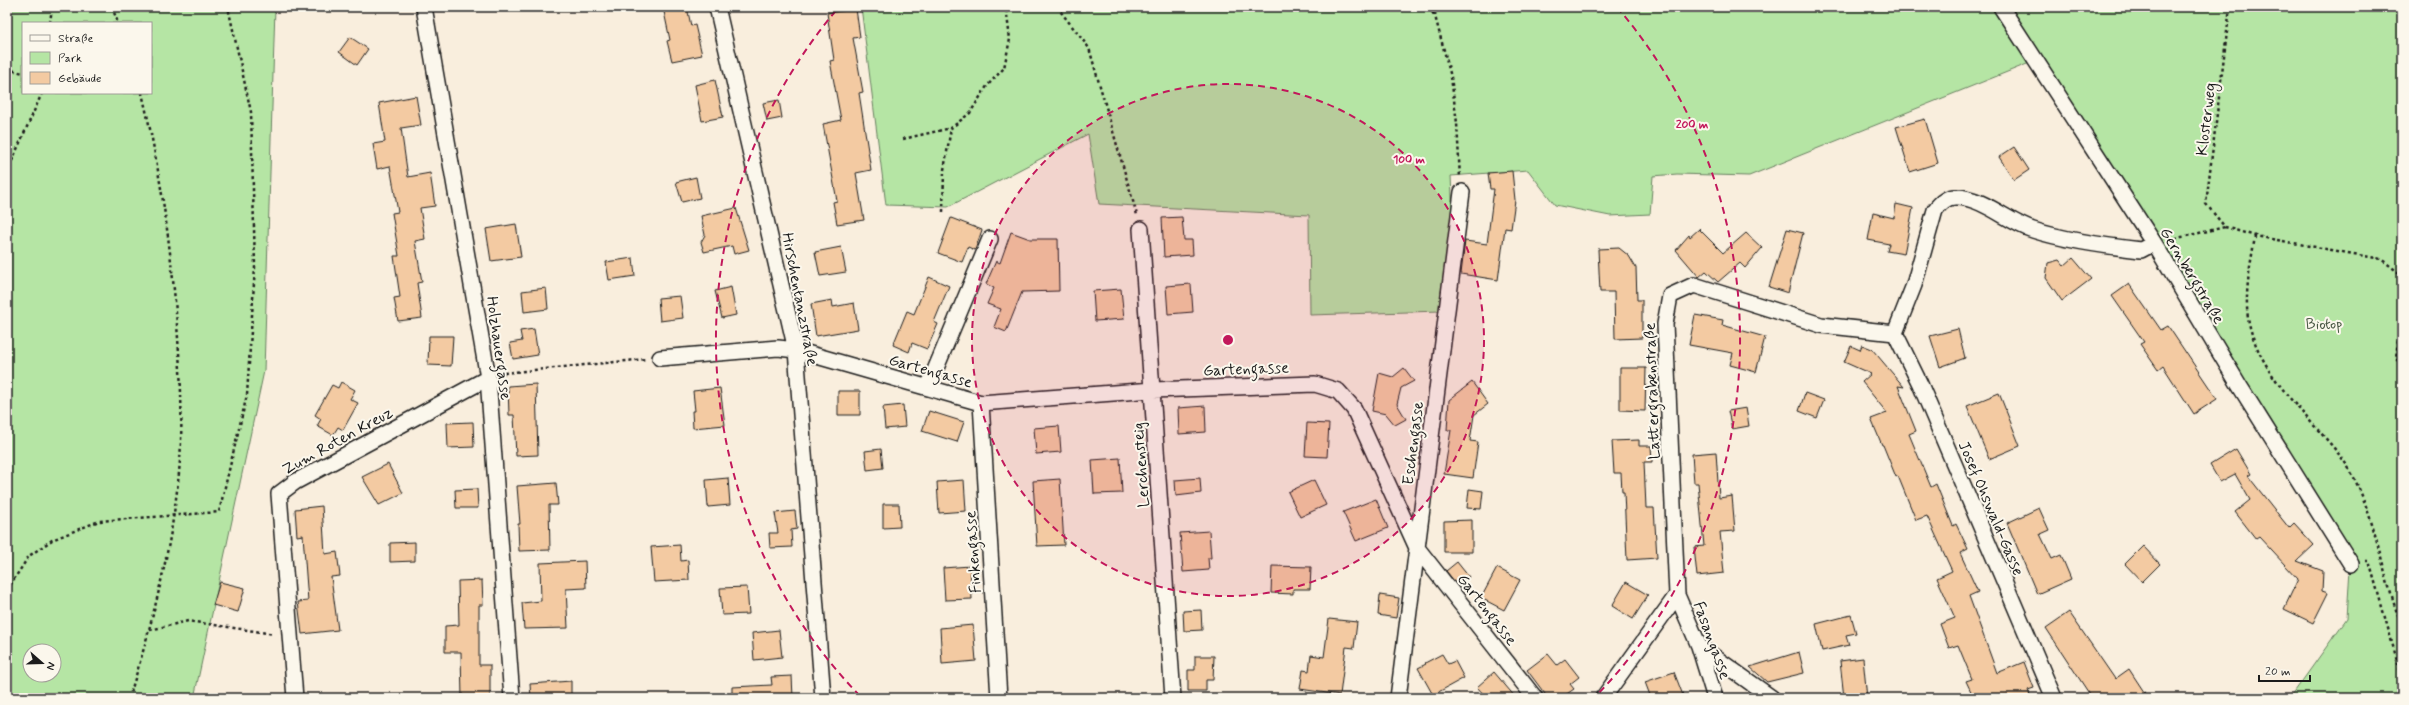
<svg xmlns="http://www.w3.org/2000/svg" width="2409" height="705" viewBox="0 0 2409 705" font-family="Mynerve,sans-serif">
	<style>
		.green { fill: #b5e5a4; stroke: #688060; fill-rule: evenodd }
		.building { fill: #f3caa2; stroke: #1c1c1c }
		.lines { fill: none; stroke-linecap: round; stroke-linejoin: round }
		.minor-casing { stroke: #1c1c1c; stroke-width: 18 }
		.path { stroke: #1c1c1c; stroke-width: 2.5; stroke-dasharray: 3 3; stroke-linecap: butt }
		.minor { stroke: #fbf7ec; stroke-width: 15 }
		.ring { fill: none; stroke: #c2185b; stroke-width: 2; stroke-dasharray: 7 5 }
		.labels { text-anchor: middle; stroke-width: 4; stroke-linejoin: round; paint-order: stroke }
		.street-label { font-size: 16px; fill: #1c1c1c; stroke: #fbf7ec }
		.park-label { font-size: 16px; fill: #4a5845; stroke: #fbf7ec }
		.centre { fill: #c2185b; stroke: #fbf7ec; stroke-width: 2 }
		.ring-label { font-size: 12px; text-anchor: middle; font-weight: bold; fill: #c2185b; stroke: #fbf7ec; stroke-width: 4; stroke-linejoin: round; paint-order: stroke }
	</style>
	<rect width="100%" height="100%" fill="#f9eedd"/>
	<filter id="ink" filterUnits="userSpaceOnUse"><feTurbulence type="fractalNoise" baseFrequency=".025" numOctaves="2"/><feDisplacementMap in="SourceGraphic" scale="8" xChannelSelector="R" yChannelSelector="G"/><feConvolveMatrix kernelMatrix="1 2 1 2 8 2 1 2 1" color-interpolation-filters="sRGB"/></filter>
	<g filter="url(#ink)">
		<path class="green" d="M7,7h268l-11,364 -70,327h-187zM23,23h128v70h-128zM30,651h24v24h-24z
			M861,7h1541v691h-112l57,-80 4,-67 -319,-489 -283,114 -72,-2 -24,2 -3,38 -40,2 -55,-11 -27,-35 -77,6 2,42 -12,93 -131,4 -1,-100 -210,-11 -11,-70 -140,73 -62,-2z"/>
		<path class="building" d="M663,7h24l4,19 4,-1 7,30 -30,6 -5,-20 3,-1z
			M856,9l4,28 -7,1 10,54 -4,1 12,77 -15,3 8,47 -27,4 -4,-22 4,-1 -14,-77 18,-4 -11,-59 4,-1 -7,-47z
			M350,37l18,12 -11,16 -18,-13z
			M715,80l8,37 -21,4 -7,-36z
			M416,96l5,29 -20,3 7,49 22,-4 5,33 -15,2 5,31 -10,2 7,41 -5,1 5,35 -24,3 -4,-23 6,-1 -6,-41h5l-7,-43 6,-1 -8,-46 -13,3 -4,-25 12,-2 -6,-39z
			M779,100l3,18 -15,3 -4,-18z
			M1925,119l13,44 -28,9 -14,-45z
			M2014,147l15,23 -15,10 -15,-23z
			M1512,171l3,29 -4,29 -6,-1 -7,52 -37,-6 4,-33 22,3 7,-55h-4l-2,-16z
			M696,177l4,21 -18,4 -6,-20z
			M1896,204l17,4 -9,46 -17,-3 2,-7 -21,-4 5,-27 21,5z
			M736,208l13,42 -15,4 -2,-8 -28,6 -3,-10 4,-7 -4,-19z
			M1182,217l2,23h8l1,15 -29,2 -2,-39z
			M951,218l31,12 -7,20 -7,-3 -6,15 -24,-9z
			M516,224l5,33 -30,4 -5,-32z
			M1699,229l24,24 23,-20 16,15 -17,20 -5,-5 -22,19 -12,-11 -7,6 -23,-27 13,-15 1,2z
			M1787,229l16,4 -15,60 -19,-6z
			M1011,232l19,7h28l1,52 -37,1 -16,40 -12,-5 7,-18 -14,-5 7,-16 -8,-4 10,-23 4,2z
			M841,247l5,25 -26,4 -5,-24z
			M1619,248l10,8 7,12 1,32h5v38l-27,1 -1,-47h-14l-2,-43z
			M633,258l2,18 -26,4 -3,-18z
			M2073,258l18,21 -29,22 -16,-23 2,-15 11,-3 5,6z
			M929,277l20,9 -15,36 4,2 -11,25 -15,-6 -3,9 -16,-7 14,-34 7,3z
			M1191,284l2,28 -25,2 -2,-28z
			M2129,284l32,46 7,-4 49,73 -23,15 -31,-48 -5,4 -18,-26 4,-2 -32,-46z
			M731,287l5,28 -14,3 -7,-27z
			M546,288l2,21 -24,3 -2,-21z
			M1121,289l3,30 -29,2 -2,-30z
			M680,296l3,22 -23,3 -2,-23z
			M832,300l1,7 21,-4 4,26 -42,7 -5,-32z
			M1695,315l28,5 -1,5 43,12 -9,35 -26,-7 3,-12 -44,-8z
			M534,329l4,26 -25,4 -3,-16 12,-2 -2,-10z
			M1958,329l7,29 -25,9 -10,-31z
			M429,336h24l-2,30 -23,-1z
			M1862,345l10,4 32,38 -6,-1 18,45 -7,3 22,53 5,-3 17,42 3,-2 12,25 -8,4 18,39 -9,4 28,77 27,-11 10,26 -6,2 3,8h-57l-8,-17 6,-2 -14,-34 -9,3 -9,-24 15,-6 -18,-40 15,-7 -25,-55 -11,4 -18,-44 -2,1 -13,-32h-1l-11,-26 16,-6 -25,-31 9,-8 -27,-12 7,-16 9,4z
			M1404,368l10,13 -13,7 -4,16 9,15 -11,6 -9,-11 -14,-3 7,-38 14,4z
			M1620,368h26l-1,43 -25,-1z
			M341,382l14,8 -5,9 8,4 -15,27 -5,-3 -5,8 -16,-9 4,-7 -6,-4 17,-30 6,3z
			M1472,382l16,22 -14,11 -4,26 8,1 -5,36 -29,-4 7,-44h-4l2,-30z
			M536,384l2,71 -22,1 -2,-41h-5l-1,-29z
			M720,388l5,37 -32,3 -1,-17h3l-2,-20z
			M838,391h22v24h-22z
			M1805,393l19,7 -7,18 -18,-7z
			M1999,393l21,53 -31,13 -22,-53z
			M903,405l2,22 -20,2 -2,-22z
			M1205,406l1,26 -27,2 -1,-26z
			M1746,408l3,18 -17,3 -4,-18z
			M929,411l35,11 -7,20 -35,-11z
			M473,422l1,25 -26,1 -1,-25z
			M1307,423l22,1 -2,33 -22,-1z
			M1059,426l2,26 -25,2 -2,-26z
			M1639,440v6h12l1,16h-8l2,46h8l3,50 -30,2 -3,-68h-2l-1,-19h-7l-2,-32z
			M881,449l2,19 -16,2 -2,-19z
			M2236,449l15,25 -3,2 41,52 5,-5 20,22 -17,16 26,10 -1,20 6,2 -15,30 -29,-14 14,-30 -39,-42 -3,2 -21,-27 15,-12 -15,-26 -15,8 -10,-17z
			M1716,452l3,46 13,-2 3,35 -15,1 4,41 -27,3 -3,-29 10,-1 -6,-63h-4l-2,-29z
			M1120,458l2,35 -28,1 -2,-34z
			M388,464l15,29 -24,12 -17,-28z
			M728,478l2,27 -22,2 -2,-27z
			M1200,478l1,15 -25,3 -1,-16z
			M1060,479l4,66 -27,1 -4,-65z
			M964,480l2,31 -27,2 -2,-31z
			M1314,480l12,25 -26,12 -12,-25z
			M556,483l2,22h-9l1,45 -31,1 -1,-27h2l-3,-38z
			M477,489l1,19h-22l-1,-18z
			M1469,489l14,2 -2,18 -14,-1z
			M1376,499l12,29 -32,13 -13,-29z
			M883,504h16l1,23 -17,1z
			M322,506l3,48 12,-2 3,24 -9,1 7,53 -36,4 -4,-32 10,-1 -5,-66 -6,1 -2,-27z
			M2039,508l10,22 -9,4 12,25 9,-4 10,24 -34,15 -30,-71z
			M795,511l2,18 -6,1 1,17 -22,1 -1,-15h9l-3,-20z
			M1472,520v32h-28v-31z
			M1209,531l2,27h-3l1,12 -26,2 -3,-39z
			M415,542v19l-25,1v-19z
			M680,545l1,16 7,-1 1,20 -35,2 -3,-35z
			M2143,546l17,18 -18,18 -17,-18z
			M585,561l1,27 -20,1 2,39 -44,1 -2,-26 19,-2 -1,-38z
			M1457,562l12,15 -11,9 -12,-15z
			M970,566l2,33 -27,1 -2,-32z
			M1272,566l39,1 -1,22h-17v5l-22,-1z
			M1497,568l23,12 -16,30 -23,-12z
			M482,580l1,25h-4v60h11v33h-28l-1,-46h-16v-26l14,-1 -1,-44z
			M220,582l25,6 -7,24 -25,-7z
			M1626,582l22,13 -15,24 -21,-13z
			M747,587l2,27 -27,1 -2,-27z
			M1380,595l19,3 -3,20 -18,-3z
			M1201,610l1,20 -18,1 -1,-20z
			M2069,612l46,67 14,-10 19,29h-56l-46,-70z
			M1851,615l5,18 -10,2 3,10 -27,6 -6,-27z
			M1329,619l28,3 -3,26 -8,-1 -6,48 -40,-6 3,-19 6,1 2,-16 13,2z
			M973,625l3,36 -34,3 -2,-36z
			M779,630l3,27 -28,3 -2,-27z
			M1799,652l5,21 -37,9 -17,-15z
			M1442,654l6,10 7,-3 9,17 -31,17 -15,-27 8,-4 -1,-1z
			M1548,654l9,11 8,-6 14,18 -9,7 4,5 -13,9h-13l-21,-28z
			M1195,656h19l-1,24h-7v11h-18v-21h7z
			M1863,658l4,40h-23l-4,-37z
			M1494,672l22,26h-29l-10,-11z
			M1674,672l10,26h-33l-6,-16z
			M792,676l1,22h-61v-11l40,-2 -1,-8z
			M571,681v17h-40l-1,-14z"/>
		<g class="lines">
			<defs>
				<path id="minor" d="M424,7l64,371 24,320
					M717,7l79,343 27,348
					M2001,7l153,236 85,142 112,179
					M1141,229l32,469
					M1895,333l25,51 134,314
					M660,358l118,-10 18,2 185,53 172,-13 162,-6 23,7 16,18 63,139 118,150
					M928,387l62,-148
					M981,403l18,295
					M1677,595l22,51 16,52
					M1699,646l73,52
					M295,698l-16,-204 16,-12 193,-104
					M1398,698l64,-506
					M1603,698l74,-103 -12,-271 5,-28 24,-11 127,40 74,8 19,-48 21,-75c5,-7 12,-14 22,-13 27,1 51,25 76,33 34,11 72,16 108,20l13,-7"/>
			</defs>
			<use href="#minor" class="minor-casing"/>
			<path class="path" d="M112,7l6,16
				M1057,7l32,41 48,167
				M1429,7l5,8
				M1436,7l-1,9 16,61 6,46 3,55
				M2230,7l-24,197 19,23 30,9 126,23 17,13 4,17
				M50,23l2,-16
				M7,69l16,4
				M903,139l48,-11 19,-15 17,-27 17,-18 6,-29 -4,-32
				M7,172l35,-79
				M943,212l1,-42 7,-42
				M2255,236c-3,21 -8,42 -8,63 -2,47 32,88 62,121 17,19 37,39 47,62 22,46 27,97 46,144
				M2169,240l56,-13
				M2402,311l-6,46 6,13
				M504,373l142,-14
				M2366,561h3l33,117
				M7,590l22,-34 23,-16 47,-19 120,-9 28,-117 8,-128 -4,-155 -23,-105
				M150,630l38,-9 86,13
				M129,698c22,-70 41,-143 49,-216 6,-53 3,-105 -1,-157 -6,-79 -17,-156 -35,-232"/>
			<use href="#minor" class="minor"/>
		</g>
	</g>
	<circle cx="1228" cy="340" r="256" fill="#c2185b" fill-opacity=".12"/>
	<g class="ring">
		<circle cx="1228" cy="340" r="256"/>
		<path d="M860 696A512 512 0 0 1 839 7M1617 7A512 512 0 0 1 1596 696"/>
	</g>
	<g class="labels">
		<g class="street-label">
			<text transform="translate(2205 119) rotate(-83)" y="6">Klosterweg</text>
			<text transform="translate(2193 275) rotate(59)" y="6">Gernbergstraße</text>
			<text transform="translate(801 299) rotate(79)" y="6">Hirschentanzstraße</text>
			<text transform="translate(500 348) rotate(82)" y="6">Holzhauergasse</text>
			<text transform="translate(1246 368) rotate(-2)" y="6">Gartengasse</text>
			<text transform="translate(931 370) rotate(16)" y="6">Gartengasse</text>
			<text transform="translate(1651 391) rotate(-92)" y="6">Lattergrabenstraße</text>
			<text transform="translate(337 440) rotate(-29)" y="6">Zum Roten Kreuz</text>
			<text transform="translate(1412 443) rotate(-83)" y="6">Eschengasse</text>
			<text transform="translate(1140 465) rotate(-94)" y="6">Lerchensteig</text>
			<text transform="translate(1992 508) rotate(67)" y="6">Josef Ohswald-Gasse</text>
			<text transform="translate(972 552) rotate(-94)" y="6">Finkengasse</text>
			<text transform="translate(1488 609) rotate(52)" y="6">Gartengasse</text>
			<text transform="translate(1713 640) rotate(70)" y="6">Fasangasse</text>
		</g>
		<g class="park-label">
			<text x="2324" y="329">Biotop</text>
		</g>
	</g>
	<circle cx="1228" cy="340" r="6" class="centre"/>
	<g class="ring-label">
		<text x="1692" y="128">200 m</text>
		<text x="1409" y="163">100 m</text>
	</g>
	<rect width="2409" height="705" fill="none" stroke="#fbf7ec" stroke-width="24"/>
	<rect x="12" y="12" width="2385" height="681" fill="none" stroke="#1c1c1c" stroke-width="1.5" filter="url(#ink)"/>
	<rect x="22" y="22" width="130" height="72" fill="#fbf7ec" stroke="#a29f99"/>
	<rect x="30" y="35" width="20" height="6" fill="#fbf7ec" stroke="#a29f99"/>
	<text x="58" y="42" font-size="12" fill="#1c1c1c">Straße</text>
	<rect x="30" y="52" width="20" height="12" fill="#b5e5a4" stroke="#a29f99"/>
	<text x="58" y="62" font-size="12" fill="#1c1c1c">Park</text>
	<rect x="30" y="72" width="20" height="12" fill="#f3caa2" stroke="#a29f99"/>
	<text x="58" y="82" font-size="12" fill="#1c1c1c">Gebäude</text>
	<g transform="translate(42 663) rotate(110)"><circle r="19" fill="#fbf7ec" stroke="#a29f99"/>
	<path d="M0-3L7 15L0 10L-7 15Z" fill="#1c1c1c"/>
	<text y="-6" font-size="11" font-weight="bold" text-anchor="middle" fill="#1c1c1c">N</text>
	</g>
	<path d="M2259 675v6h51v-6" fill="none" stroke="#1c1c1c" stroke-width="2"/>
	<text x="2265" y="675" font-size="12" fill="#1c1c1c" stroke="#fbf7ec" stroke-width="3" paint-order="stroke">20 m</text>
</svg>
